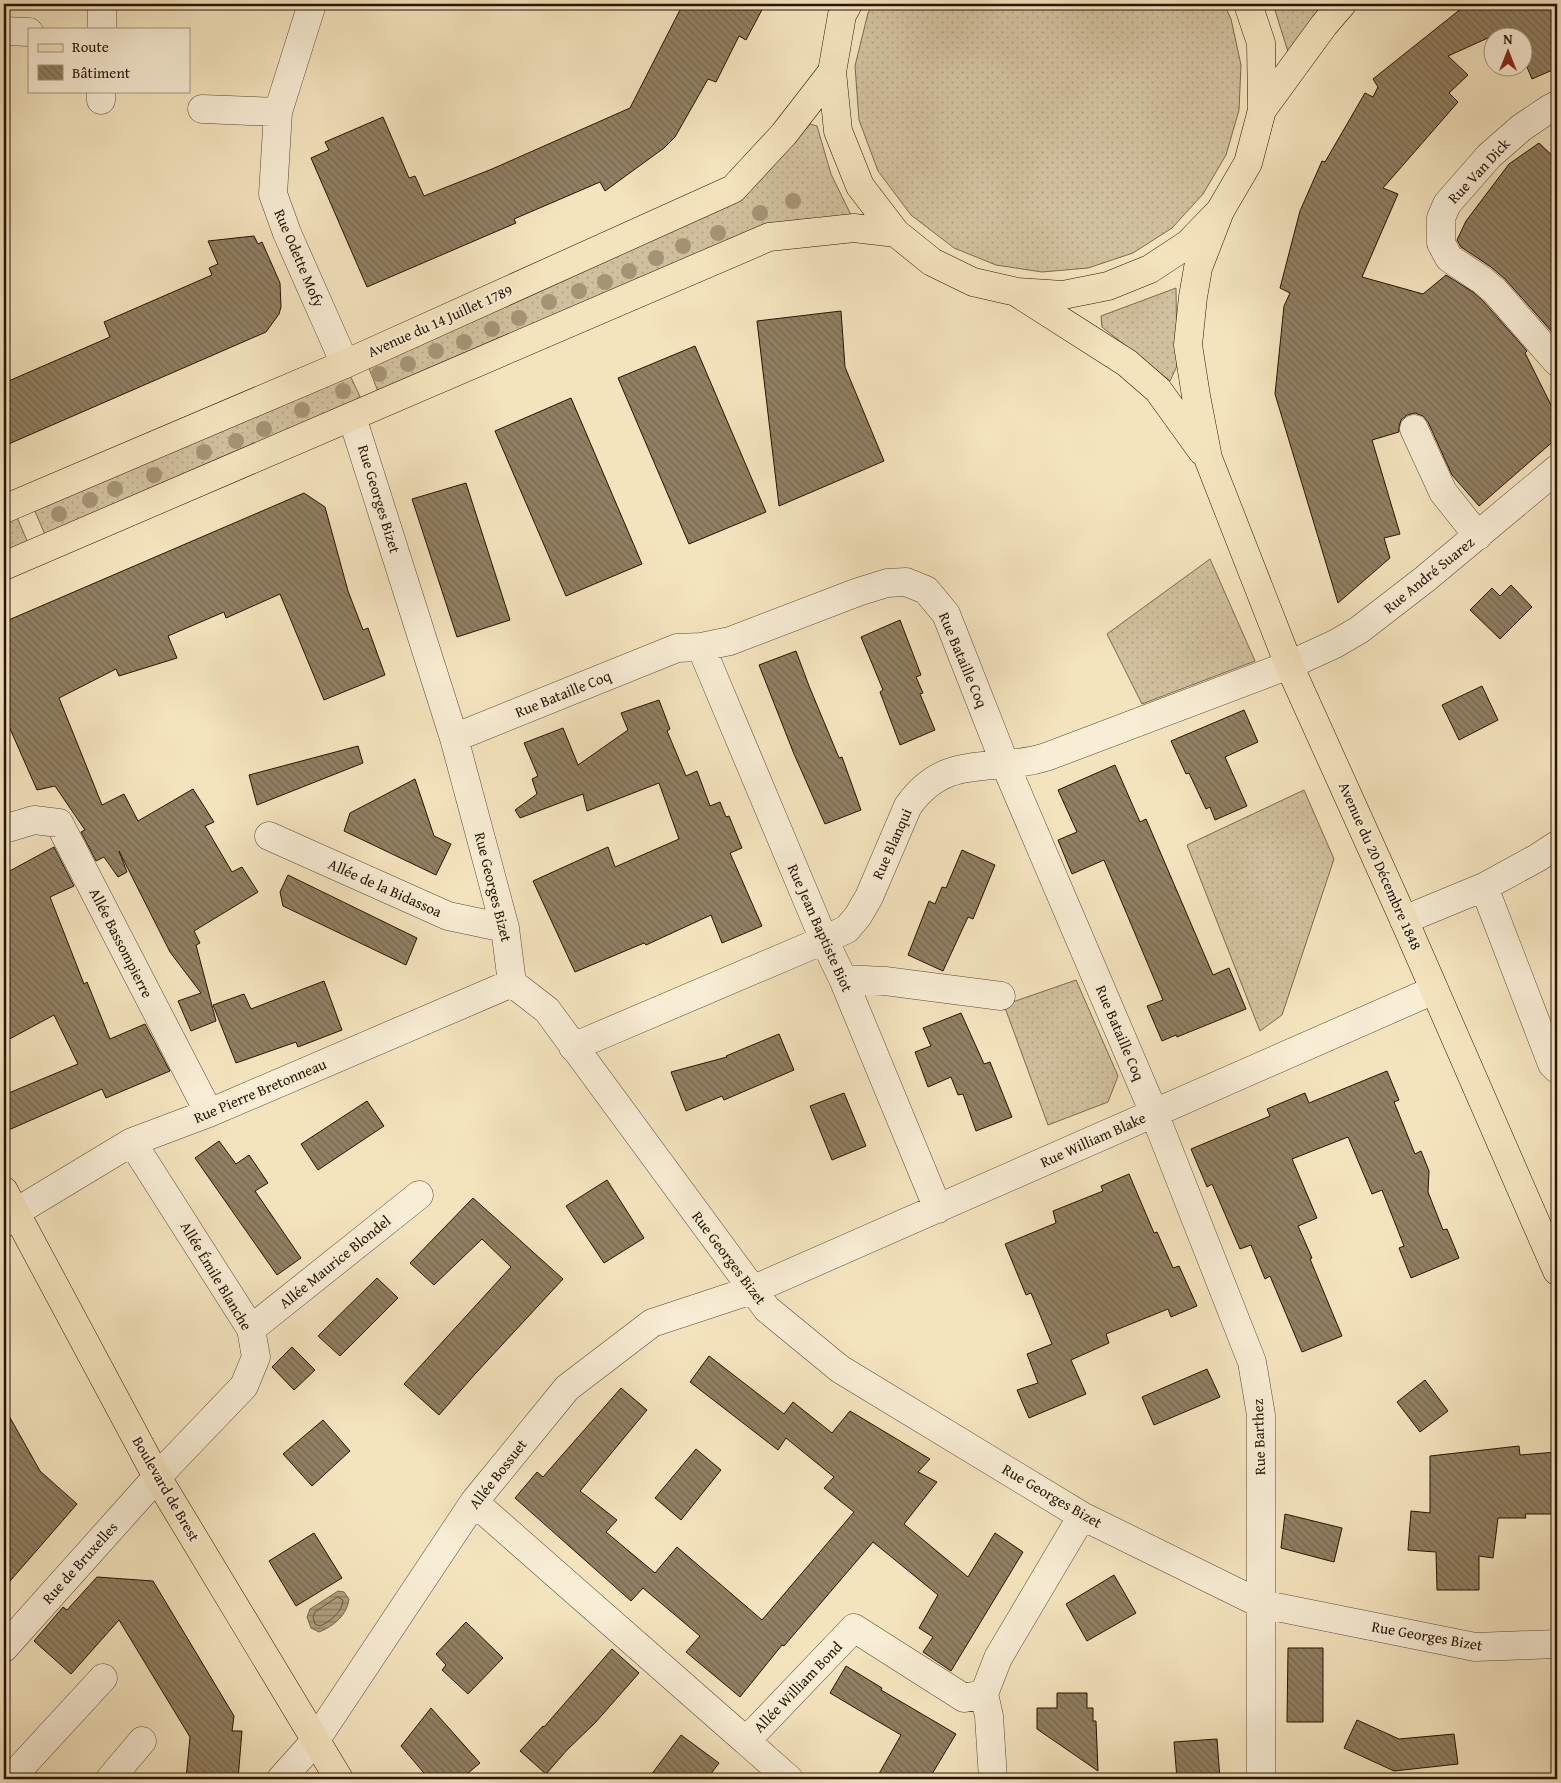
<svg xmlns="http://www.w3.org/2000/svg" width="1561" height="1783" viewBox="0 0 1561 1783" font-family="'Gentium Book Plus',serif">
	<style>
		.grass { fill: url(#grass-dots); stroke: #7c6a4f }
		.water { fill: url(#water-rules); stroke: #78664b }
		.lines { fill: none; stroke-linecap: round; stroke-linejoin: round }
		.shore { stroke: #6a583e; stroke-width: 1 }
		.building { fill: url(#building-back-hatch); stroke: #261300 }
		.minor-casing { stroke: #5a4730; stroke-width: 29 }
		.major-casing { stroke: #261300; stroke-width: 29 }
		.minor { stroke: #f8edd5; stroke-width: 28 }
		.major { stroke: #f4e4be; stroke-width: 28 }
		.tree { fill: #a49374 }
		.labels { text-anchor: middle; stroke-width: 4; stroke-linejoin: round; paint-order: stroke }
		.street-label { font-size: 15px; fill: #261300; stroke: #f8edd5 }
	</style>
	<defs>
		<pattern id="grass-dots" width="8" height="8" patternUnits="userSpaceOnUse" patternTransform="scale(1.25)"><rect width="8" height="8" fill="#d1c09e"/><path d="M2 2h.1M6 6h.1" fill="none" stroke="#b3a486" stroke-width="1.8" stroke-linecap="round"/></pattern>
		<pattern id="water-rules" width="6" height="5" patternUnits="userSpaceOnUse" patternTransform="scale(1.25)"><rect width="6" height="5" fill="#ae9d7d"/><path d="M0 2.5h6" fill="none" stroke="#8d7f64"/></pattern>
		<pattern id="building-back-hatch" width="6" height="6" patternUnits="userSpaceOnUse" patternTransform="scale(1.25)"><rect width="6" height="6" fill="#918063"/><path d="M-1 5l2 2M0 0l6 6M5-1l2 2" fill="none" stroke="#76684f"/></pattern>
	</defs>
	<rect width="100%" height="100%" fill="#f4e4be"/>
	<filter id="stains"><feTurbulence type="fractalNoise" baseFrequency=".004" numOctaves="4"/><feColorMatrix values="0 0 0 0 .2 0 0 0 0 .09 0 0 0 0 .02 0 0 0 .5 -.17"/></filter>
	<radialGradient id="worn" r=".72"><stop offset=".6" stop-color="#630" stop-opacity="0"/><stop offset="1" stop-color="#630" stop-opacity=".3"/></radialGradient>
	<path class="grass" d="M873,4h351l7,15 10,46 -2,45 -13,45 -23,39 -31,34 -39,25 -45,15 -46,4 -46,-7 -42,-17 -43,-33 -33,-44 -19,-51 -4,-54 13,-53z
		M1273,4h59l-43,51z
		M810,124l7,2 14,48 20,41 -472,179 -11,-28 381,-178z
		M1176,288l1,78 -7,15 -68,-54 -1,-11z
		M349,373l13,28 -316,136 -12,-28z
		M16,515l12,28 -24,11v-33z
		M1210,559l45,102 -113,43 -35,-70z
		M1304,790l30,69 -52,156 -22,16 -73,-186z
		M1076,980l42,96 -10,26 -60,23 -44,-120z"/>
	<path class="water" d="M338,1591l6,1 5,7c-2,16 -15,27 -30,33l-8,-4 -4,-11 3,-8z"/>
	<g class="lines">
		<path class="shore" d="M338,1597l5,3c0,11 -13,22 -23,26l-5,-2 -2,-7 2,-5z"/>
	</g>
	<path class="building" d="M683,4h82l-19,36 -7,-4 -23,46 -8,-3 -33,58 -11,11 -59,43 -5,-9 -86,37 2,4 -149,64 -56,-129 18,-8 -4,-8 58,-25 26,61 6,-2 9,20 68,-27 138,-61z
		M1467,4h90v64l-25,11 -8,-19v-22h-10l-4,-10 -62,28 20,19 -19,18 9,9 -75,86 15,6 -36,83 61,17 23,-19 27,17 11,10 43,49 -2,2 32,64v21l-78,68 -27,-31 -24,-53 -5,-6 -8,-3 -8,2 -6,5 -2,7v5l-27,8 28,94 -16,4 6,20 -52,45 -63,-209 9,-88 6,-13 -10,-5 20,-77 22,-50 3,1 40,-69 8,4 5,-10 -5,-8z
		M1539,143l18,17v167l-5,5 -47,-53 -14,-12 -30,-20 -4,-7 9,-19 43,-57z
		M254,236l4,8 4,-2 18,41 1,24 -2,7 -13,18 -262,114v-63l106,-46 -6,-15 108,-47 -3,-7 9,-4 -10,-23z
		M841,311l4,56 39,94 -105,45 -22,-185z
		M695,346l71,166 -77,32 -71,-166z
		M571,398l71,166 -76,32 -71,-165z
		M466,483l44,137 -53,17 -45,-138z
		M304,493l21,14 23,84 15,39 5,-2 17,47 -61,25 -44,-106 -54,24 -2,-6 -56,24 9,22 -58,18 -3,-7 -57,29 43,107 22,-11 14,27 55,-32 21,33 -9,4 27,46 10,-5 16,25 -64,39 6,12 -4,2 20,76 -25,10 -13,-30 23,-8 -31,-41 -51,-101 8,21 -9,5 -14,-20 -8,4 -15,-29 4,-2 -30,-44 -18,4 -33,-75v-93z
		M1511,585l21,22 -32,32 -30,-29 22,-22 8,8z
		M900,620l21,55 -5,2 7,16 -3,1 15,36 -35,15 -20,-53 3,-2 -22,-53z
		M796,651l13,35 30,72 3,-1 19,53 -36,14 -31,-70 -35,-89z
		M1482,686l16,34 -39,20 -17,-35z
		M659,700l11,29 -3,2 19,45 11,-5 13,35 10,-4 6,15 3,-1 13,32 -12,5 32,73 -40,17 -11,-28 -65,30 -2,-2 -69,29 -42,-91 75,-34 7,20 64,-28 -20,-56 -72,28 -4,-17 -63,24 -5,-8 22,-16 -5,-15 6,-3 -14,-33 39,-15 15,37 50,-35 -7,-17z
		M1244,710l14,32 -33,15 22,49 -32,14 -5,-13 -4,2 -17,-36 -3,1 -15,-33z
		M358,746l5,17 -106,42 -8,-30z
		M1115,765l25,57 6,-3 67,156 16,-7 17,41 -69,28 -1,-2 -14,6 -15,-35 16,-6 -59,-140 -32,14 -14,-34 19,-8 -19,-42z
		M415,779l19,57 17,8 -15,31 -92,-44 6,-18z
		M54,847l20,39 -24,11 34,87 3,-2 23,57 35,-15 25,47 -64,27 -4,-9 -98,43v-37l74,-31 -24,-49 -50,27v-168z
		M962,850l33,15 -22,54 -5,-2 -25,54 -35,-16 21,-54 6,3 7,-17 4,1z
		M288,875l129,63 -11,27 -123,-59 -3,-14z
		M324,981l18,49 -44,17 -2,-5 -60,21 -23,-58 31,-11 7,15z
		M961,1013l23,51 6,-2 22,55 -36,14 -13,-37 -5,1 -7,-18 -23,10 -13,-35 16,-6 -8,-18z
		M779,1034l15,36 -70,30 -2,-4 -36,15 -15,-39 56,-15 -1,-1z
		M1387,1071l12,29 -5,2 21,52 6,-3 8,20 -1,21 15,38 4,-1 12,29 -48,20 -12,-30 5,-2 -22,-56 -10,4 -24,-57 -56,22 25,59 -19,8 14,32 -2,1 32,77 -40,16 -32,-76 -5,3 -14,-34 -11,4 -28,-65 -5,3 -16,-38 79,-33 -3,-7 38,-16 4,10z
		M844,1093l22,53 -34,14 -22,-54z
		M367,1101l17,25 -66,44 -17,-26z
		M219,1141l17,23 13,-9 19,28 -13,8 46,67 -24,17 -82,-117z
		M1129,1174l25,59 3,-1 16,36 6,-2 18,40 -26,11 -3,-8 -62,25 3,9 -38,17 15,34 -57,24 -12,-28 21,-7 -11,-29 25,-10 -21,-51 -5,2 -21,-51 51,-21 -3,-12 50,-20 -2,-5z
		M607,1180l37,58 -40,25 -38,-57z
		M473,1198l90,81 -87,94 -37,42 -35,-31 107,-117 -29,-28 -48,46 -24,-22z
		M377,1278l21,20 -58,58 -22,-20z
		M292,1347l23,23 -21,20 -22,-23z
		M709,1356l75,58 9,-12 39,31 18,-22 80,48 -12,13 19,10 -33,42 64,53 27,-44 28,19 -72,119 -28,-19 10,-15 -14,-9 19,-33 -65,-53 -89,104 -2,-1 -42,52 -54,-45 14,-16 -57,-48 -12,13 -116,-103 22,-26 6,5 78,-89 26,22 -67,81 37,29 -11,12 49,41 22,-26 85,73 92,-108 -30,-24 10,-11 -48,-39 -8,12 -88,-68z
		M1207,1369l13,28 -66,28 -12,-28z
		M1425,1380l23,31 -28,21 -23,-30z
		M4,1407l36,64 37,33 -73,84z
		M323,1420l27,31 -38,35 -29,-32z
		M1519,1446l1,9 37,-3v62h-32l1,4h-28l-5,40 -14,-2v34h-42l-1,-38 -28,-2 3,-39 19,2v-57z
		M696,1449l25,21 -40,50 -26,-22z
		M1285,1514l57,14 -8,34 -53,-14z
		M314,1533l28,45 -46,28 -27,-45z
		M1114,1575l22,38 -49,28 -21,-37z
		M97,1577l56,4 81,135 -2,15h10l-4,48h-52l4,-42 -71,-117 -48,54 -37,-33 29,-34 4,3z
		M466,1622l37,36 -35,36 -26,-24 4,-5 -10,-11z
		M1288,1648h35v74h-36z
		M612,1649l27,24 -44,50 -28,27 -21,24 -26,-23 23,-25 1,1z
		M846,1666l36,22 -1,2 75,44 -27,45h-53l25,-44 -71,-42z
		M1057,1693h30v15h6v13h3l2,50 -61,-42v-21h20z
		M431,1708l49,55 -19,16h-32l-28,-33z
		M1357,1720l42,19 55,-5 4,30 -64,7 -50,-23z
		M681,1735l38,28 -12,16h-59z
		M1217,1739l3,40h-43l-3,-37z"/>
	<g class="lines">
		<defs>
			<path id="minor" d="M312,4l-34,108 -5,82 14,39 58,131
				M102,29v-25
				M4,31l25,1
				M101,100v-9
				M1557,105l-8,4 -28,19 -32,28 -42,48 -6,14v25l8,15 33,22 13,11 62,71
				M202,109l76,3
				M352,417l102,321 51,190 7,55 35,27 220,299 73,60 242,147 179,88 214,43 82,-3
				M1414,429l29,63 35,44
				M701,647l123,293 19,39 95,230
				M454,738l223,-90 24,-1 29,-6 128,-49 29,-9 19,-1 20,8 20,24 59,150 149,349 98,249 9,53v364
				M4,829l30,-9 25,3 150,290
				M269,836l179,80 57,12
				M1484,887l68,177 5,5
				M1404,920l80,-33 53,-29 20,-13
				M843,979l42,2 116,15
				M573,1047l251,-107 23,-11 11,-13 11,-19 39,-91c39,-55 84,-32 138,-49l243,-92 46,-21 24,-14 66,-51 132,-110
				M4,1223l12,-11 116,-70 77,-29 303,-130
				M251,1329l168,-134
				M474,1502l272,239 108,-113 110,70 20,-4 14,-36 84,-142
				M4,1648l153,-171 87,-91 12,-29 -5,-28 -119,-187
				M984,1694l5,22 4,63
				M746,1741l43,38
				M10,1779l93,-101
				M110,1779l32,-38
				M281,1779l34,-38 159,-239 93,-114 85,-65 100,-33 682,-300"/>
			<path id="major" d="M848,4l-6,11 -10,57 6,59 22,55 36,47 36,29 41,20 44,10 46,3 45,-9 42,-17 38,-25 32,-33 28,-48 14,-53 -1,-67 -13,-39
				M1262,110l62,-85 18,-21
				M1220,211l-22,57 -5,29 -5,48 8,51 12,62 81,207 115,255 153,351
				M1019,294l108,69 31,27 44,61
				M4,509l341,-145 388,-175 51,-55 48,-62
				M4,566l765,-329 85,-9 42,5
				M4,1191l153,286 182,302"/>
		</defs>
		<use href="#minor" class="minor-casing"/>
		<use href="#major" class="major-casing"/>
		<use href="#minor" class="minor"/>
		<use href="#major" class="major"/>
	</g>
	<g class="tree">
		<circle cx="793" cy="201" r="8"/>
		<circle cx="760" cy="213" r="8"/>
		<circle cx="718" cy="233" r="8"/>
		<circle cx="683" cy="246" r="8"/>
		<circle cx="656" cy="258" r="8"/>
		<circle cx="629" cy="271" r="8"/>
		<circle cx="605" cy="282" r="8"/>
		<circle cx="579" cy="291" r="8"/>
		<circle cx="549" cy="302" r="8"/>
		<circle cx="519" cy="318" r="8"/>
		<circle cx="492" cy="329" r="8"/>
		<circle cx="464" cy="342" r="8"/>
		<circle cx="436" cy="351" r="8"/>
		<circle cx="408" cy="364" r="8"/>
		<circle cx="379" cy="374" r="8"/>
		<circle cx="343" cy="391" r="8"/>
		<circle cx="302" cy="410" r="8"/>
		<circle cx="264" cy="429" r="8"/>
		<circle cx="236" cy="441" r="8"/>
		<circle cx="204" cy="452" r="8"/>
		<circle cx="154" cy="475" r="8"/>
		<circle cx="115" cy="489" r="8"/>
		<circle cx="90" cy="500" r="8"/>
		<circle cx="59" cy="514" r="8"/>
	</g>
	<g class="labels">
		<g class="street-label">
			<text transform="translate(1479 171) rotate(-47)" y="5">Rue Van Dick</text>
			<text transform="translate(299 258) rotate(67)" y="5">Rue Odette Mofy</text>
			<text transform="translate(440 321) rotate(-24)" y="5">Avenue du 14 Juillet 1789</text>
			<text transform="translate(379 499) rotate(73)" y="5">Rue Georges Bizet</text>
			<text transform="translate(1429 575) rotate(-39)" y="5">Rue André Suarez</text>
			<text transform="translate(963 660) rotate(67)" y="5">Rue Bataille Coq</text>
			<text transform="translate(563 694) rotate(-22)" y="5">Rue Bataille Coq</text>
			<text transform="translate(892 844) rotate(-66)" y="5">Rue Blanqui</text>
			<text transform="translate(1380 866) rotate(66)" y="5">Avenue du 20 Décembre 1848</text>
			<text transform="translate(493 887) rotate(76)" y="5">Rue Georges Bizet</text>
			<text transform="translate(385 888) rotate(24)" y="5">Allée de la Bidassoa</text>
			<text transform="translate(820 928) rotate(66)" y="5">Rue Jean Baptiste Biot</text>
			<text transform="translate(121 943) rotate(63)" y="5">Allée Bassompierre</text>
			<text transform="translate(1120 1033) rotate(67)" y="5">Rue Bataille Coq</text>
			<text transform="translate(260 1091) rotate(-23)" y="5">Rue Pierre Bretonneau</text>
			<text transform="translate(1093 1140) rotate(-24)" y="5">Rue William Blake</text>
			<text transform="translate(729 1258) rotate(53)" y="5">Rue Georges Bizet</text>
			<text transform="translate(335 1262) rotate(-39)" y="5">Allée Maurice Blondel</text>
			<text transform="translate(216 1276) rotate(59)" y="5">Allée Émile Blanche</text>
			<text transform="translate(1259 1437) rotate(-92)" y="5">Rue Barthez</text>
			<text transform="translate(498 1474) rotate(-52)" y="5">Allée Bossuet</text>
			<text transform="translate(166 1489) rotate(60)" y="5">Boulevard de Brest</text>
			<text transform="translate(1052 1496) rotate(30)" y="5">Rue Georges Bizet</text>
			<text transform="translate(80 1563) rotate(-48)" y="5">Rue de Bruxelles</text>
			<text transform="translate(1427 1636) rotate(10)" y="5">Rue Georges Bizet</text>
			<text transform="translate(798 1687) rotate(-46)" y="5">Allée William Bond</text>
		</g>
	</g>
	<rect width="1561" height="1783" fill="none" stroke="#f4e4be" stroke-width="20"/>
	<rect x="5" y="5" width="1551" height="1773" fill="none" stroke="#261300" stroke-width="2.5"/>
	<rect x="10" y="10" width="1541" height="1763" fill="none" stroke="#261300"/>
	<rect x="28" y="28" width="162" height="65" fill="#f8edd5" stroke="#a49680"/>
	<rect x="38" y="44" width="25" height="8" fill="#f4e4be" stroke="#a49680"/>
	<text x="72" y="52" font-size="15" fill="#261300">Route</text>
	<rect x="38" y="65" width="25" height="15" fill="url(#building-back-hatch)" stroke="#a49680"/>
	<text x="72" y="78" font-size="15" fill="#261300">Bâtiment</text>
	<g transform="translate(1508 52)"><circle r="24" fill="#f8edd5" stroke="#a49680"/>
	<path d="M0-4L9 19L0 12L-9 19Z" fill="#8f2418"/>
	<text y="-8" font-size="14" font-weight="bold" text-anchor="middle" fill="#261300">N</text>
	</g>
	<rect width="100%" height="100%" filter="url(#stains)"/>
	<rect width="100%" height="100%" fill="url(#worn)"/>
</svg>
